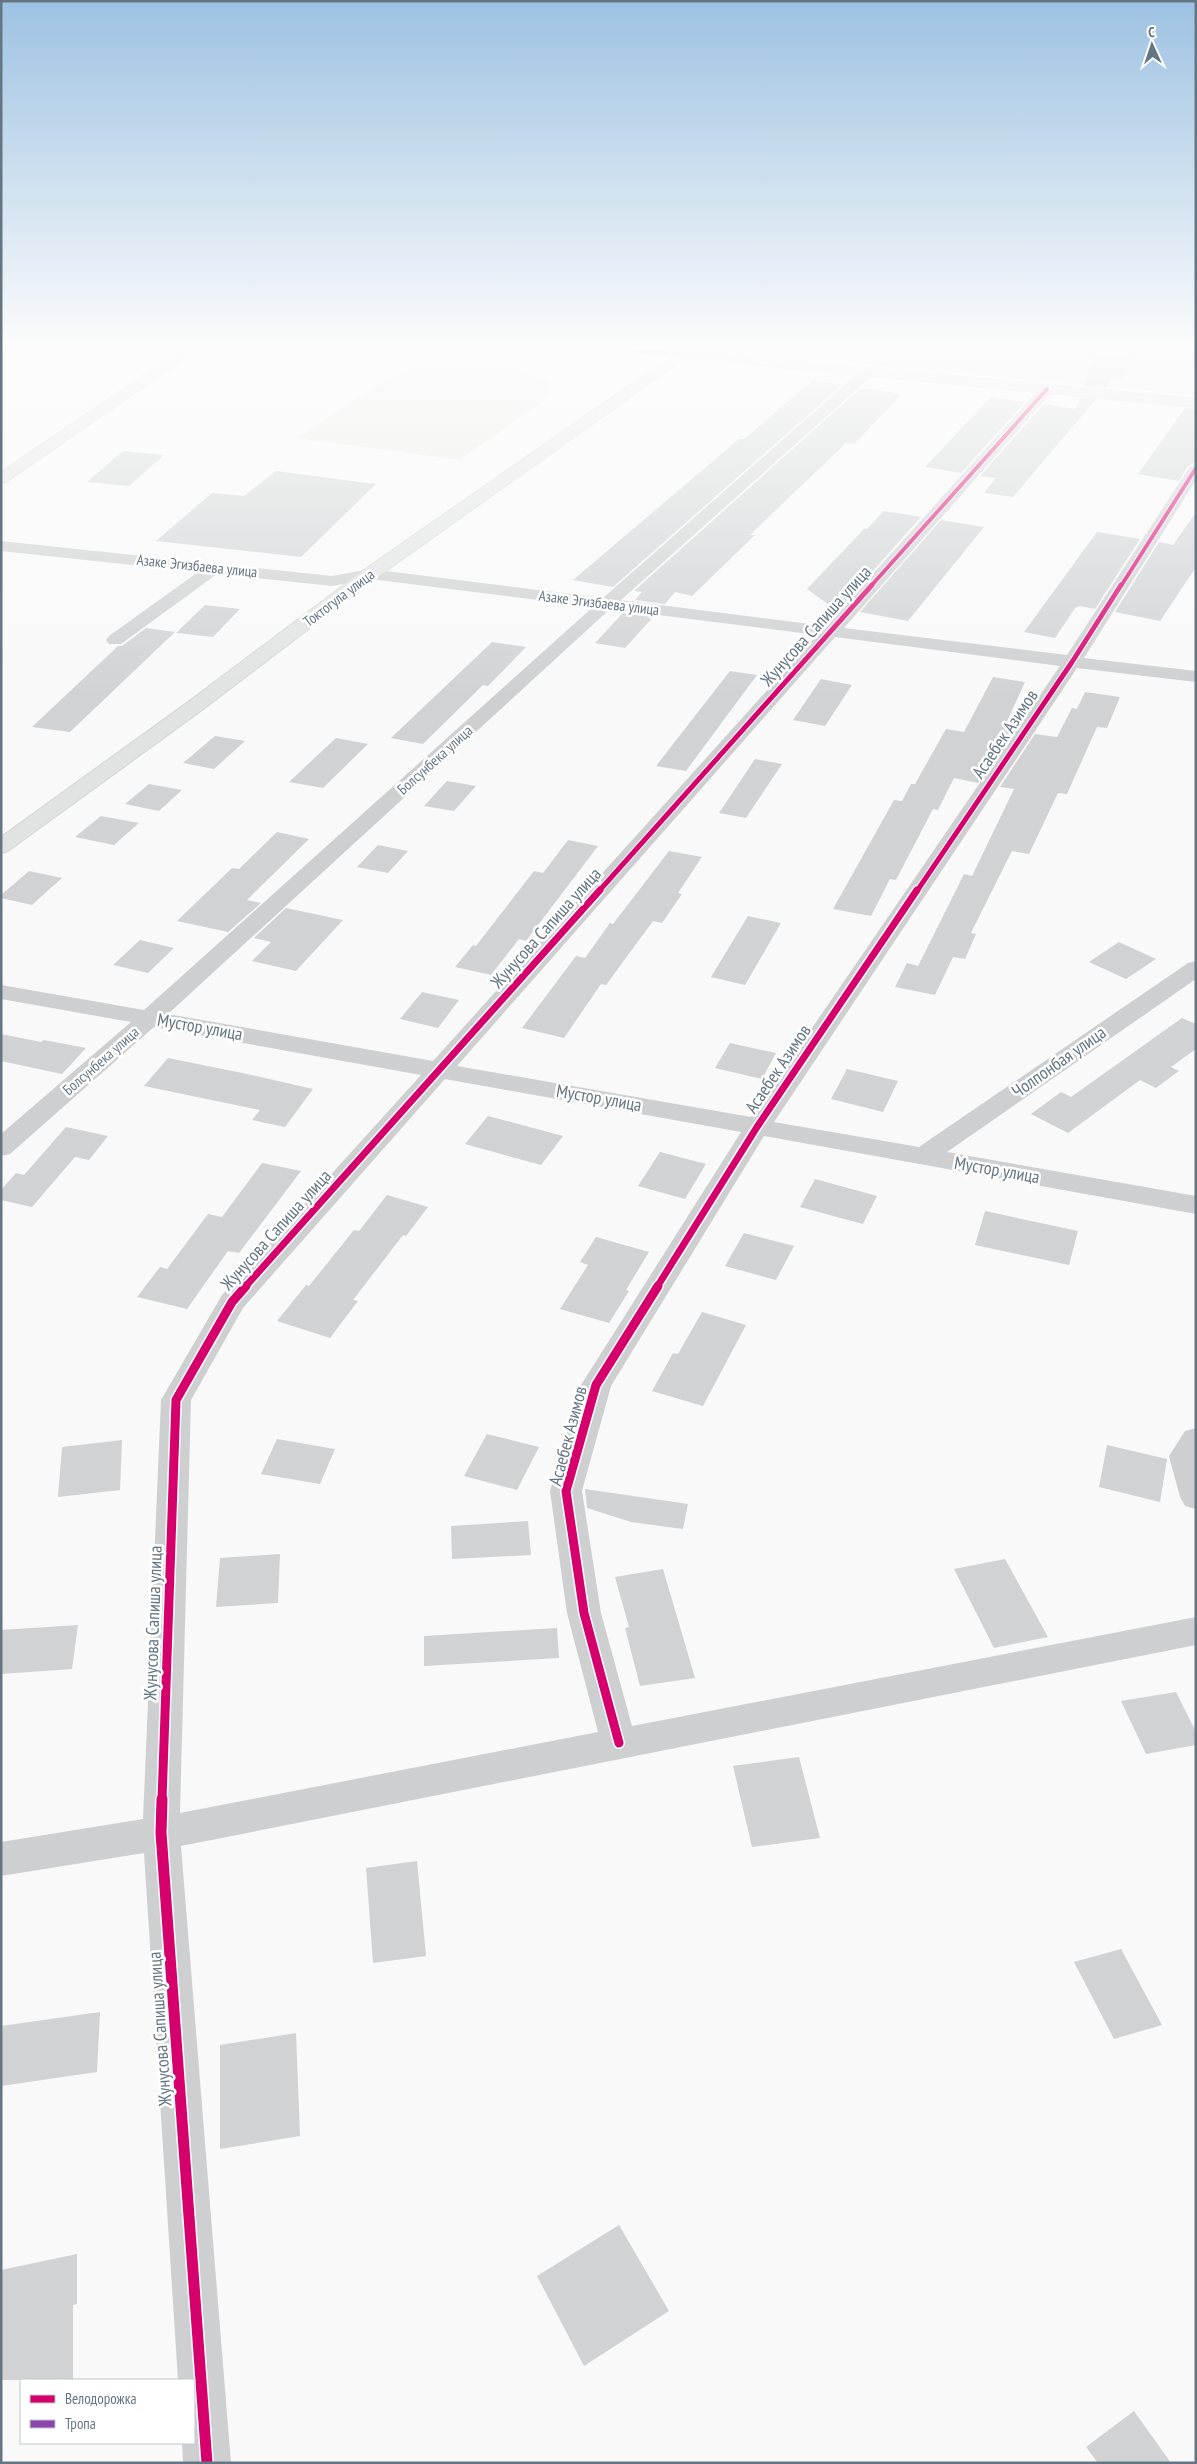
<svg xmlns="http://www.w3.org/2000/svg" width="1197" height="2464" viewBox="0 0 1197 2464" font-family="'PT Sans Narrow',sans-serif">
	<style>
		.built { fill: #e8e9e9 }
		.green { fill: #e8ebe6 }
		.building { fill: #d0d2d3 }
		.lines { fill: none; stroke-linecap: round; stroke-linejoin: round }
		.secondary-casing { stroke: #d5d6d7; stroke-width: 2 }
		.street { fill: #cecfd0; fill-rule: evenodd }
		.secondary { fill: #e1e2e2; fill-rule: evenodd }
		.quiet { stroke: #8e44ad; stroke-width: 3; stroke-dasharray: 7 3; stroke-linecap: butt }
		.cycleway-far4-casing { stroke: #fff; stroke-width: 5.5 }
		.cycleway-far3-casing { stroke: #fff; stroke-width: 7 }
		.cycleway-far2-casing { stroke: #fff; stroke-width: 10 }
		.cycleway-far1-casing { stroke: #fff; stroke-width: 12 }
		.cycleway-casing { stroke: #fff; stroke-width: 14 }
		.cycleway-far4 { stroke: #d6006c; stroke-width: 4 }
		.cycleway-far3 { stroke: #d6006c; stroke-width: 5 }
		.cycleway-far2 { stroke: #d6006c; stroke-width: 7 }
		.cycleway-far1 { stroke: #d6006c; stroke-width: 9 }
		.cycleway { stroke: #d6006c; stroke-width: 11 }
		.labels { text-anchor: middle; stroke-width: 5; stroke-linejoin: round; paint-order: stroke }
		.far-street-label { font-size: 15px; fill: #657683; stroke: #fff }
		.street-label { font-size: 18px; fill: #657683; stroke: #fff }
	</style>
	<rect width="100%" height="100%" fill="#f9f9f9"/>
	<path class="built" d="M1196,350v45l-478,-44 1,-1z"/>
	<path class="green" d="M844,350h88c-29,7 -59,9 -88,0z
		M435,364c40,-1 81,-4 115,20l-1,10 -13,13 -77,53 -162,-22 97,-63 17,-6z"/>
	<path class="building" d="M1097,350h35l-10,29 -9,-1 -8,10 -21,-2z
		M812,381l30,4 -229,202 -40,-7 166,-141h5z
		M861,388l41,6 -48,50 -8,-1 -96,92h5l-63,61 -17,-4 -10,12 -30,-4 7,-8 -8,-1z
		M991,397l34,5 -64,71 -36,-6z
		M1080,398l16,1 -83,98 -29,-4 12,-15 -16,-2 64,-72 32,5z
		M1185,408l11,1v53l-9,5 -8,14 -41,-7z
		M123,451l41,4 -35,31 -42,-4z
		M276,471l100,13 -75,73 -145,-16 56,-48 32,3z
		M884,511l37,6 -82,92 -7,-2 -25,-18 57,-60h3z
		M1196,512v55l-36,54 -45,-9 44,-70 14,3z
		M941,520l43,7 -76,94 -48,-9z
		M1097,532l43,7 -45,70 -15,-3 -5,2 -20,30 -31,-6z
		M205,605l35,4 -27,28 -37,-4z
		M623,613l31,3 -29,32 -30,-5z
		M146,628l29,4 -105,100 -38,-5 86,-81h4z
		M492,642l34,5 -38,39 -5,-1 -60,59 -32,-6z
		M730,671l27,4 -71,96 -30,-5z
		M993,677l32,5 -21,46 10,2 -36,53 -24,-5 -16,32 -5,-1 -37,71 -6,-1 -19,37 -38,-7 61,-109 8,1 9,-17h4l31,-55 18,3z
		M821,679l31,6 -27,41 -32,-6z
		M1085,692l35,5 -13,31 -10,-1 -30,67 -9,-1 -29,61 -17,-3 -41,82 5,1 -11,25 -12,-2 -18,38 -40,-8 12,-24 11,3 46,-92 8,2 42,-87 -14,-2 35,-53 22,3 15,-29 5,1z
		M215,736l30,5 -31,28 -31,-6z
		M336,738l32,6 -45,44 -34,-6z
		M755,759l27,5 -36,54 -27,-5z
		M447,781l29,5 -22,25 -30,-5z
		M149,784l33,6 -23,21 -34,-7z
		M101,816l38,7 -25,22 -39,-8z
		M277,832l32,7 -62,61 14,3 -33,29 -51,-11 55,-53 7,1z
		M568,840l30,6 -72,95 -7,-2 -28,36 -36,-8 18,-22 3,1 58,-75 9,2z
		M378,845l30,6 -20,22 -31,-6z
		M669,851l33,6 -24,36 4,1 -20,29 -9,-2 -47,64 -5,-1 -37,54 -42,-10 54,-72 9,2 25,-35 3,1z
		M29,871l33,7 -30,27 -31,-7v-3z
		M286,908l57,12 -47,51 -44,-10 19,-19 -17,-4z
		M748,916l33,7 -36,62 -34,-8z
		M140,940l34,8 -26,25 -35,-8z
		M1119,942l37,17 -30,20 -37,-17z
		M422,992l37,8 -21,28 -38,-9z
		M1182,1018l14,6v25l-25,18 8,4 -23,17 -16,-8 -72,53 -37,-19 30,-22 10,5z
		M1,1034l40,8 3,-2 42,8 -24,26 -61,-13z
		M730,1043l46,10 -14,26 -47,-11z
		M168,1058l79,16 66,15 -28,38 -33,-7 8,-10 -116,-24z
		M847,1069l51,12 -15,31 -52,-13z
		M488,1116l75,20 -22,29 -76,-21z
		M66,1127l42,9 -19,24 -14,-3 -43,50 -31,-7v-10l15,-17 8,2z
		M660,1152l46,12 -21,35 -47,-13z
		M262,1163l39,8 -62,82 -11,-2 -41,58 -50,-12 23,-30 7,2 41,-55 14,3z
		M815,1179l62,17 -14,28 -63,-17z
		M387,1195l41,12 -22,29 -3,-1 -50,65 5,1 -28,37 -53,-17 29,-36 3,1 45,-56 5,1z
		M985,1211l93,20 -9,34 -94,-20z
		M744,1233l50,13 -18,34 -51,-14z
		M596,1237l53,15 -23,38 3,1 -20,32 -49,-14 28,-44 -8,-3z
		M702,1312l44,13 -43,81 -51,-15 21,-38 5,1z
		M487,1434l52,13 -22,43 -53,-14z
		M277,1439l58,10 -15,35 -59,-10z
		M122,1440l-2,50 -62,7 4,-50z
		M1107,1445l60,14 -7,43 -61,-15z
		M585,1489l103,15 -5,25 -52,-7 -44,-14z
		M528,1521l3,34 -79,4 -1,-33z
		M280,1554l-2,49 -62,4 4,-49z
		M1005,1559l43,78 -54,11 -40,-79z
		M663,1569l32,109 -55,8 -15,-58 4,-1 -14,-50z
		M78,1625l-6,44 -71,5v-44z
		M557,1628l2,30 -135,8v-30z
		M1176,1692l20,40v13l-50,9 -25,-53z
		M799,1757l21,81 -68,9 -19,-81z
		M417,1861l9,95 -53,7 -7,-95z
		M1121,1949l41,76 -48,14 -40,-77z
		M100,2012l-3,60 -96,14v-60z
		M296,2033l4,103 -80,13v-104z
		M619,2225l50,86 -85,55 -47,-90z
		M77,2254v50l-4,1v75h-72v-110z
		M1134,2411l37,52h-73l-12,-16z"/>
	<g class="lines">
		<defs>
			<path id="secondary" d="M181,350h16l-191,132 -5,1v-11z
				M680,350l516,49v8l-511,-49 -309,220 -174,132 -194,141 -7,2v-16l187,-135 176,-132z"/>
		</defs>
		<use href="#secondary" class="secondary-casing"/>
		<path class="street" d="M625,350h55l9,4 -7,4 -50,-4z
			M869,367l5,1 2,3 -2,3 -253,226 205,26 216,-240 5,-1 7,4 -2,3 -208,236 223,27 122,-187 7,-4v16l-112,178 112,13v11l-119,-14 -303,454 145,25 269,-184 8,-2v18l-249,173 249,44v18l-432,-78 -153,250 -29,105 19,122 31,113 564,-109v28l-1015,201 50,617h-48l-1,-20h12v-63h-16l-34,-527 -143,23v-34l142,-23 18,-419 61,-105 199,-220 -267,-48 -144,127 -9,2v-22l130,-112 -130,-23v-14l143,25 449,-403 -223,-28 -38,7 -115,-12 -96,70h-12l-3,-4 3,-4 89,-64 -197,-21v-10l331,35 38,-7 233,29 261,-230zM610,609l207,26 -384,426 -265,-47zM835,637l225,29 -309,451 -294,-51zM445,1079l296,53 -160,253 -31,106 17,122 31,119 -418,81 11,-413 52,-92z
			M1196,1428v81l-11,-3 -5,-9 -11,-41 16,-25z"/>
		<use href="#secondary" class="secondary"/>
		<path class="quiet" d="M632,350l50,4"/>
		<defs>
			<path id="cycleway-far4" d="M871,586l176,-197
				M1121,586l75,-118"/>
			<path id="cycleway-far3" d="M599,891l273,-306
				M917,891l155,-229 49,-77"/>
			<path id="cycleway-far2" d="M245,1287l355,-397
				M657,1287l100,-160 160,-237"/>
			<path id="cycleway-far1" d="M619,1743l-35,-130 -18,-122 30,-106 62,-99
				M162,1800l14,-400 56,-98 14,-16"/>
			<path id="cycleway" d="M162,1799l-1,34 46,630"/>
		</defs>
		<use href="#cycleway-far4" class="cycleway-far4-casing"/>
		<use href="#cycleway-far3" class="cycleway-far3-casing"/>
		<use href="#cycleway-far2" class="cycleway-far2-casing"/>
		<use href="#cycleway-far1" class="cycleway-far1-casing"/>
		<use href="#cycleway" class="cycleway-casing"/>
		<use href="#cycleway-far4" class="cycleway-far4"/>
		<use href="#cycleway-far3" class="cycleway-far3"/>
		<use href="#cycleway-far2" class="cycleway-far2"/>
		<use href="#cycleway-far1" class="cycleway-far1"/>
		<use href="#cycleway" class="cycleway"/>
	</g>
	<linearGradient id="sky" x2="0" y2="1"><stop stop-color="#9dc2e2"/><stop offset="0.5" stop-color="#fcfcfc"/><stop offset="1" stop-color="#fcfcfc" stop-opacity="0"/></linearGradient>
	<rect width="1197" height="695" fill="url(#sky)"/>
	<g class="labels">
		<g class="far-street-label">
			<text transform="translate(197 566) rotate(6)" y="5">Азаке Эгизбаева улица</text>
			<text transform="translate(339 598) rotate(-37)" y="5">Токтогула улица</text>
			<text transform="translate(599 603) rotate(7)" y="5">Азаке Эгизбаева улица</text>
			<text transform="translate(435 760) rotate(-42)" y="5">Болсунбека улица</text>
			<text transform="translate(101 1061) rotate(-41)" y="5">Болсунбека улица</text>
		</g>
		<g class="street-label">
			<text transform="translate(816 626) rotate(-48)" y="6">Жунусова Сапиша улица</text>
			<text transform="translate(1005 734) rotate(-56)" y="6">Асаебек Азимов</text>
			<text transform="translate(546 928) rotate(-48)" y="6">Жунусова Сапиша улица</text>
			<text transform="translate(200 1027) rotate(10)" y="6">Мустор улица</text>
			<text transform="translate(1059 1062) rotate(-35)" y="6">Чолпонбая улица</text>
			<text transform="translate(778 1069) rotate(-56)" y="6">Асаебек Азимов</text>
			<text transform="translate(599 1098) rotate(10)" y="6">Мустор улица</text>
			<text transform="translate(997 1170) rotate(10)" y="6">Мустор улица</text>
			<text transform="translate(276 1230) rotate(-48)" y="6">Жунусова Сапиша улица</text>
			<text transform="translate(568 1436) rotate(-75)" y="6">Асаебек Азимов</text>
			<text transform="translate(153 1623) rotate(-88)" y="6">Жунусова Сапиша улица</text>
			<text transform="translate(160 2029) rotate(-94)" y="6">Жунусова Сапиша улица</text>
		</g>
	</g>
	<rect width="1197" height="2464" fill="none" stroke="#657683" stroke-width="5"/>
	<rect x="20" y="2379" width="175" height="65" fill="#ffffff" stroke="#c1c8cd"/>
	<rect x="30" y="2395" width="25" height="8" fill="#d6006c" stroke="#c1c8cd"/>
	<text x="65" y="2404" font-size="15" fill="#657683">Велодорожка</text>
	<rect x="30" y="2420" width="25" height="8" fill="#8e44ad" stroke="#c1c8cd"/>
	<text x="65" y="2429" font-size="15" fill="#657683">Тропа</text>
	<g transform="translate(1152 45) rotate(357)" stroke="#ffffff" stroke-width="4" paint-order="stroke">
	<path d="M0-4L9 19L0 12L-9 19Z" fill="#657683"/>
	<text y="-8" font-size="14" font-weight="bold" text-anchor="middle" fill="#657683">С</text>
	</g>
</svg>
